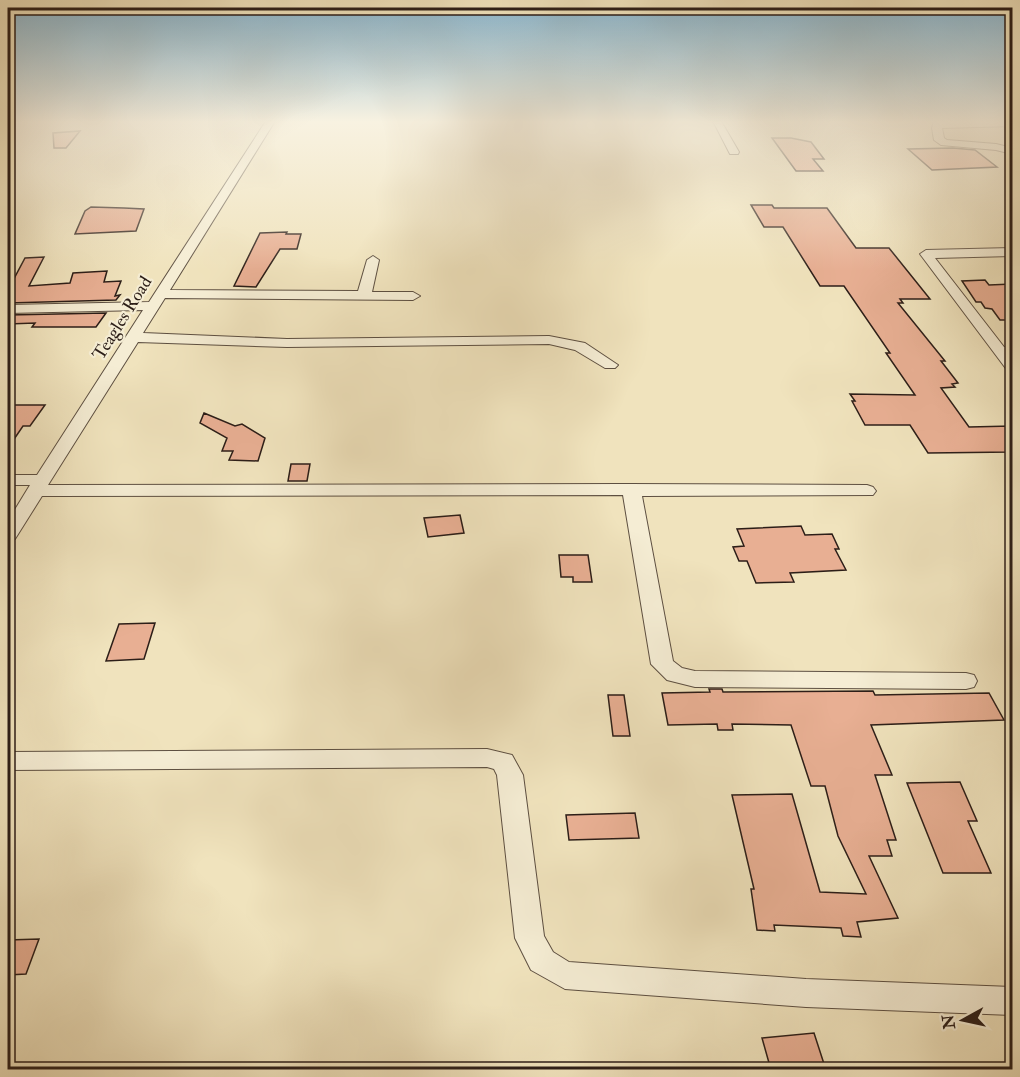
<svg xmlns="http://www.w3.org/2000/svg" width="1020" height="1077" viewBox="0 0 1020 1077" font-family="'IM FELL Double Pica',serif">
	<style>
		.building { fill: #e8af93; stroke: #2c1e18; stroke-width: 1.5 }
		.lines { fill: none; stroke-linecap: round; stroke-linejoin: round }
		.minor-casing { stroke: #5d4f41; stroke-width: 2 }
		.minor { fill: #f5edd4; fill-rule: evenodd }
		.labels { text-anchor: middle; stroke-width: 4.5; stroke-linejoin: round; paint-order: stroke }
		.far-street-label { font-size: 18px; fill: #2c1e18; stroke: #f5edd4 }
	</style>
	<rect width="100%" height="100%" fill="#f0e3bd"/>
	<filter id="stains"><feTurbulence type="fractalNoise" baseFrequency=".00333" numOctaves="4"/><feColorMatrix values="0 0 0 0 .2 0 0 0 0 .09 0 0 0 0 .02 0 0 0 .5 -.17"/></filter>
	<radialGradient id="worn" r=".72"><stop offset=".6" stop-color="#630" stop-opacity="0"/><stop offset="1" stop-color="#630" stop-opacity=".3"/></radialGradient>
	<path class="building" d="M80,131l-14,17h-12l-1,-15z
		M772,138h19l20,4 13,17h-11l10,12h-27z
		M953,148l22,2 22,17 -65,3 -24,-21z
		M751,205h21l2,3h53l29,40h33l41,51h-30l3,4h-5l47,58h-4l17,22 -6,1 3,3 -14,1 28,39 43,-1v26l-84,1 -18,-28h-45l-13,-24h3l-5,-7 65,1 -29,-42h4l-46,-67h-24l-37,-59h-19z
		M91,207l33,1 20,1 -8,22 -61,3 10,-23z
		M287,232l-1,2h15l-4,15h-17l-24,38 -22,-1 26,-53z
		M44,257l-15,29 41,-3 3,-10 34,-2 -3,11 17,-1 -6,15 5,-1 -4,5 -108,3v-13l17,-32z
		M985,280l4,5 23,-1v36h-12l-8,-11 -7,-1 -4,-6h-5l-14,-21z
		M106,313l-10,14h-64l3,-4 -27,1v-9z
		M8,405h37l-15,21h-7l-15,22z
		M204,413l31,13 7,-2 23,14 -7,23 -29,-1 4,-9h-11l5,-13 -27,-15z
		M291,464h19l-3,17h-19z
		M460,515l4,18 -36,4 -4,-19z
		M801,526l4,9 27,-1 7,15h-4l11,21 -56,3 4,9 -38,1 -9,-22h-8l-6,-14 11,-1 -7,-17z
		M559,555h29l4,27h-19v-5h-12z
		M155,623l-11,36 -38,2 13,-37z
		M709,689h13l1,3 150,-1 2,4 114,-2 15,27 -133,5 21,50h-17l21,65h-9l5,16h-23l29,62 -41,4 4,15 -18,-1 -2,-8 -67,-3 1,6 -18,-1 -6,-41h3l-22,-94 60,-1 28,98 46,2 -28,-58 -13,-50h-14l-20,-61 -59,-1 1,6h-15l-1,-6 -49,1 -6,-32 48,-1z
		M608,695h16l6,41h-17z
		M960,782l17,39h-9l23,52h-48l-36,-90z
		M635,813l4,25 -70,2 -3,-25z
		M39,939l-13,35 -18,1v-35z
		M814,1033l12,37h-55l-9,-32z"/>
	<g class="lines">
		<defs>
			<path id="minor" d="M266,121h9l-105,169 188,1 9,-31 6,-4 6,4 -7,32h41l7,4 -7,4 -248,-2 -22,35 144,6 262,-3 36,7 33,22 -3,3h-10l-30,-18 -26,-6 -262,3 -149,-5 -90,143 579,-1 240,1 6,2 3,4 -3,4 -231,1 31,165 9,7 13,3 271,2 8,2 3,6 -3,6 -8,2 -271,-2 -28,-7 -16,-16 -28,-169 -581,1 -27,43 -7,2v-20l22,-36h-22v-10h29l106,-165 -135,3v-8l141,-3z
				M713,121h8l18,31 -1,2h-8z
				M934,121h78v5l-70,2 2,10 3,2 49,4 16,4v6l-16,-4 -55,-5 -7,-5 -2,-12z
				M1012,248v8l-77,2 69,89h8v25l-5,-2 -87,-116 6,-4z
				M487,749l25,6 11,20 21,161 9,16 16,10 237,17 206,8v28l-206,-8 -241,-18 -34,-19 -16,-32 -18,-163 -3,-6 -7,-2 -479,3v-18z"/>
		</defs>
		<use href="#minor" class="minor-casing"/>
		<use href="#minor" class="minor"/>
	</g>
	<linearGradient id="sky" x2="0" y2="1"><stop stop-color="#89b8d2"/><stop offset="0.45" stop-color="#f8f2e1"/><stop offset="1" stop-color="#f8f2e1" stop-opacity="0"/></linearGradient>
	<rect width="1020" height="271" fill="url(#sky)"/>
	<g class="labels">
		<g class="far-street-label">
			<text transform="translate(122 318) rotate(-58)" y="6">Teagles Road</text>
		</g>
	</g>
	<rect width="1020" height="1077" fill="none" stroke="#f0e3bd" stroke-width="30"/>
	<rect x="9" y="9" width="1002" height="1059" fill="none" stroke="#2c1e18" stroke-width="3"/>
	<rect x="15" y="15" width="990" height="1047" fill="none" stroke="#2c1e18" stroke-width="1.5"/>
	<g transform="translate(963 1020) rotate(262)" stroke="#f5edd4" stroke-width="4.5" paint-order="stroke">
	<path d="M0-4.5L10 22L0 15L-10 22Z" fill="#2c1e18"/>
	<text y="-9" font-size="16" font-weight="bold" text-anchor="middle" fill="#2c1e18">N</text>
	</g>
	<rect width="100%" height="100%" filter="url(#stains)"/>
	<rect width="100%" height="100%" fill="url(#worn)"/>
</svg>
